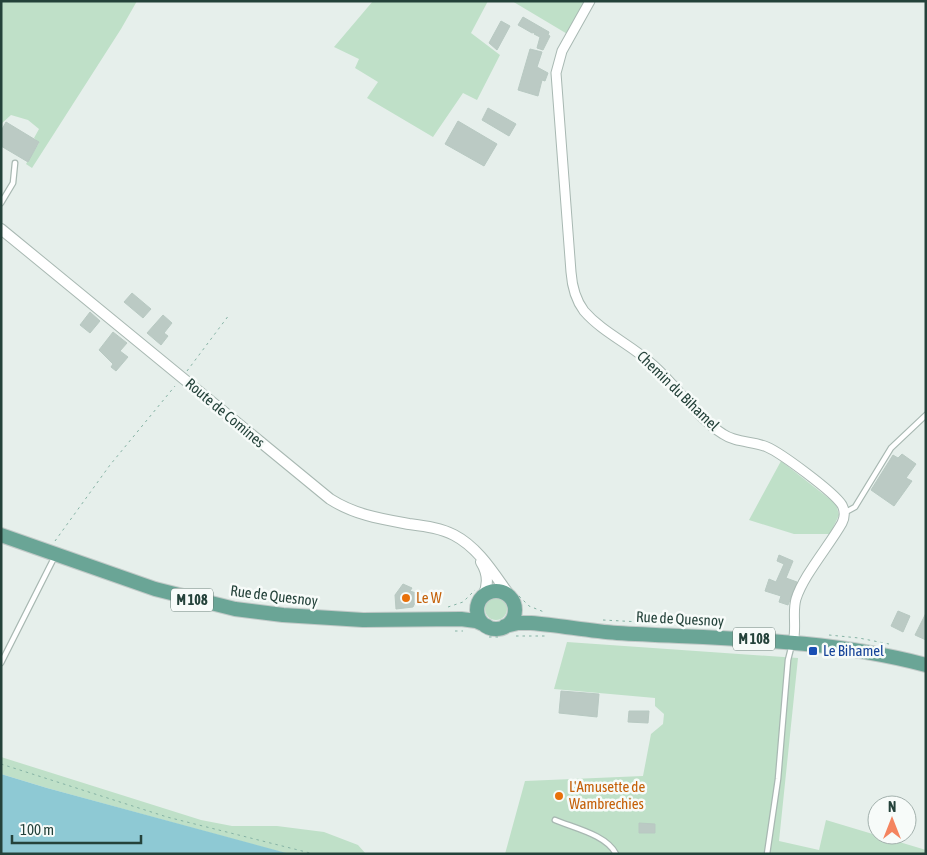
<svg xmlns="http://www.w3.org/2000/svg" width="927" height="855" viewBox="0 0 927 855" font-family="'Asap Condensed',sans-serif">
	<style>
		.green { fill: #bfe0c8 }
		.water { fill: #8ec9d4 }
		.building { fill: #bbcac4; stroke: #b8c9c2 }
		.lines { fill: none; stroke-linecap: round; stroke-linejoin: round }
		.service-casing { stroke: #a8b8b2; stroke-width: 7 }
		.minor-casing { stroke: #a8b8b2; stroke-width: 11 }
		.tertiary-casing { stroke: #a8b8b2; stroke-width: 12 }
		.primary-casing { stroke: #c2cac8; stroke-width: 16 }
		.path { stroke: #86b3a5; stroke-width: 1; stroke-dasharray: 2.5 4; stroke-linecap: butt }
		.service { stroke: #fff; stroke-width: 4.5 }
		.minor { stroke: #fff; stroke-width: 9 }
		.tertiary { stroke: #fff; stroke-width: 10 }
		.primary { stroke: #6aa596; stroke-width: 14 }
		.food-dot { fill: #e8710a; stroke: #f7fbf9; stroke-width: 2 }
		.transit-dot { fill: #1a4fb4; stroke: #f7fbf9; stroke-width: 2 }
		.labels { text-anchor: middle; stroke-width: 5; stroke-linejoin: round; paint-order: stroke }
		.shield { fill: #f7fbf9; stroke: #637a73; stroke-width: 1 }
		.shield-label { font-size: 14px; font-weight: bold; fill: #24423a }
		.street-label { font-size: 15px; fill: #24423a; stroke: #f7fbf9 }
		.food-label { font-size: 15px; fill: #c56008; stroke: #f7fbf9; text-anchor: start }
		.transit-label { font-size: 15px; fill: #164399; stroke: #f7fbf9; text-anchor: start }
	</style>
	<rect width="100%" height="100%" fill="#e6efeb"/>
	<path class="green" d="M1,1h136l-16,28 -89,139 -6,-4 13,-21 -5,-5 5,-9 -11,-9 -17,-5 -10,9z
		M373,1h115l-17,32 29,22 -23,45 -14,-7 -30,44 -66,-39 11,-16 -23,-14 4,-9 -25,-12z
		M512,1h75l-18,34z
		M781,461l55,43 3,11 -9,19h-36l-45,-14z
		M485 609a11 11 0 1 1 22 0a11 11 0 1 1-22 0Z
		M567,642l231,16 -19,183 40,9 7,-30 100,30v4h-421l20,-73 118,-5 8,-42 12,-10 1,-10 -9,-8v-8l-101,-9z
		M1,757l200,63 31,6h45l47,6 34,13 8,9h-76l-13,-3 -230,-63 -46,-14z"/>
	<path class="water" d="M1,774l46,14 243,66h-286l-3,-1z"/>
	<path class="building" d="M523,17l26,15 -1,3 2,1 -7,14 -6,-2 3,-11 -6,-3 1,-2 -3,1 -14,-8z
		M501,21l9,5 -13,24 -8,-7z
		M530,49l12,3 -5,15 11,6 -3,8 -3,-1 -4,16 -20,-6z
		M488,108l28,16 -7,12 -27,-16z
		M458,121l39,23 -13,22 -39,-22z
		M6,122l33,20 -11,20 -27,-16v-15z
		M132,293l19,16 -8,9 -19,-16z
		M90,312l10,9 -10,12 -10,-8z
		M163,315l9,8 -8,10 4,3 -7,9 -14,-12z
		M113,332l14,11 -7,8 8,6 -12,14 -5,-4 2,-3 -14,-14z
		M902,454l14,10 -10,14 6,3 -18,25 -23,-16 22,-35 5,3z
		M779,555l14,6 -7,17 11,4 -9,23 -9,-3 2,-6 -16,-5 4,-12 7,3 8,-18 -7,-3z
		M403,584l9,4 -2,3 9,3 -6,13 -17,2 -1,-14z
		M898,611l12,5 -7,16 -12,-6z
		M926,613v27l-11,-5z
		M561,691l38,3 -2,23 -38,-4z
		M629,711h20l-1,12 -20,-1z
		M639,823l16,1v9h-16z"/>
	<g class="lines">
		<defs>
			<path id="service" d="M1,203l12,-20 2,-20
				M844,513l11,-6 36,-59 35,-33
				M1,663l54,-107
				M555,820c19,8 52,15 61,34
				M767,854l11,-75 10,-119 4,-16"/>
			<path id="minor" d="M590,1l-28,50 -6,22 15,199c1,14 4,27 13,39 19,22 48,34 69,54 24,21 43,52 70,69 13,9 30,7 44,13 14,6 67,45 75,58 3,6 3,12 0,18 -13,23 -39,53 -46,76 -4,14 1,29 -3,43"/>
			<path id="tertiary" d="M1,229l329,270c25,16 51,20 79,25 15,2 32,4 45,11 25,13 40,39 56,61
				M481,562c7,11 8,22 2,34"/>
			<path id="primary" d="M1,535l154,54 80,20 48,6 80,5 98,-1 15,2 11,5
				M477 610a19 19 0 1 1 38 0a19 19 0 1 1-38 0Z
				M505,626l13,-3h13c28,2 57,8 86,10 104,6 208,5 309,32"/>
		</defs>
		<use href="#service" class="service-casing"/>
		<use href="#minor" class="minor-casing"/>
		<use href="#tertiary" class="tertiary-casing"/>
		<use href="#primary" class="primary-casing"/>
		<path class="path" d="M187,371l42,-56
			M55,541l55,-76 65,-79
			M519,596l10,10 15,6
			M448,607l15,-5 12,-12
			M603,620l38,2
			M455,631h8
			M829,635l30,3 30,6
			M516,636h29
			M489,637h13
			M1,764l166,53 147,37"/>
		<use href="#service" class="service"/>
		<use href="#minor" class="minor"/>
		<use href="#tertiary" class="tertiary"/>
		<use href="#primary" class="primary"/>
	</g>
	<g class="food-dot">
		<circle cx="406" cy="598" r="5"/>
		<circle cx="559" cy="796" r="5"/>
	</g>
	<rect class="transit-dot" x="808" y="646" width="10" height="10" rx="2.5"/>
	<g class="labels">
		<g class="shield">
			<rect x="171" y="588.5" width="42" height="23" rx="4"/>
			<rect x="733" y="627.5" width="42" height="23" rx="4"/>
		</g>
		<g class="shield-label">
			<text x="192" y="605">M 108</text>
			<text x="754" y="644">M 108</text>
		</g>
		<g class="street-label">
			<text transform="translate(678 391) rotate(44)" y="5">Chemin du Bihamel</text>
			<text transform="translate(225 413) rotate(40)" y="5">Route de Comines</text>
			<text transform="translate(274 596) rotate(7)" y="5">Rue de Quesnoy</text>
			<text transform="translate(680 619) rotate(3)" y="5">Rue de Quesnoy</text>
		</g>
		<g class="food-label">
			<text x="416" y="603">Le W</text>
			<text x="569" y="792">L'Amusette de<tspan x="569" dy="17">Wambrechies</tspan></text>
		</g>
		<g class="transit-label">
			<text x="823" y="656">Le Bihamel</text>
		</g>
	</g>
	<rect width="927" height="855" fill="none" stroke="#24423a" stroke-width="5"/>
	<g transform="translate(892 820)"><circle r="24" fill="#f7fbf9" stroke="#a3b1ad"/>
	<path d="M0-4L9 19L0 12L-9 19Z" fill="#f4845f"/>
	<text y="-8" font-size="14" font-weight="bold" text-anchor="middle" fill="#24423a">N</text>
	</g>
	<path d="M12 835v8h129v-8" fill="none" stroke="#24423a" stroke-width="2.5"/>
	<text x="20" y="835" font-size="15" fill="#24423a" stroke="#f7fbf9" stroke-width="4" paint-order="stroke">100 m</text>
</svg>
